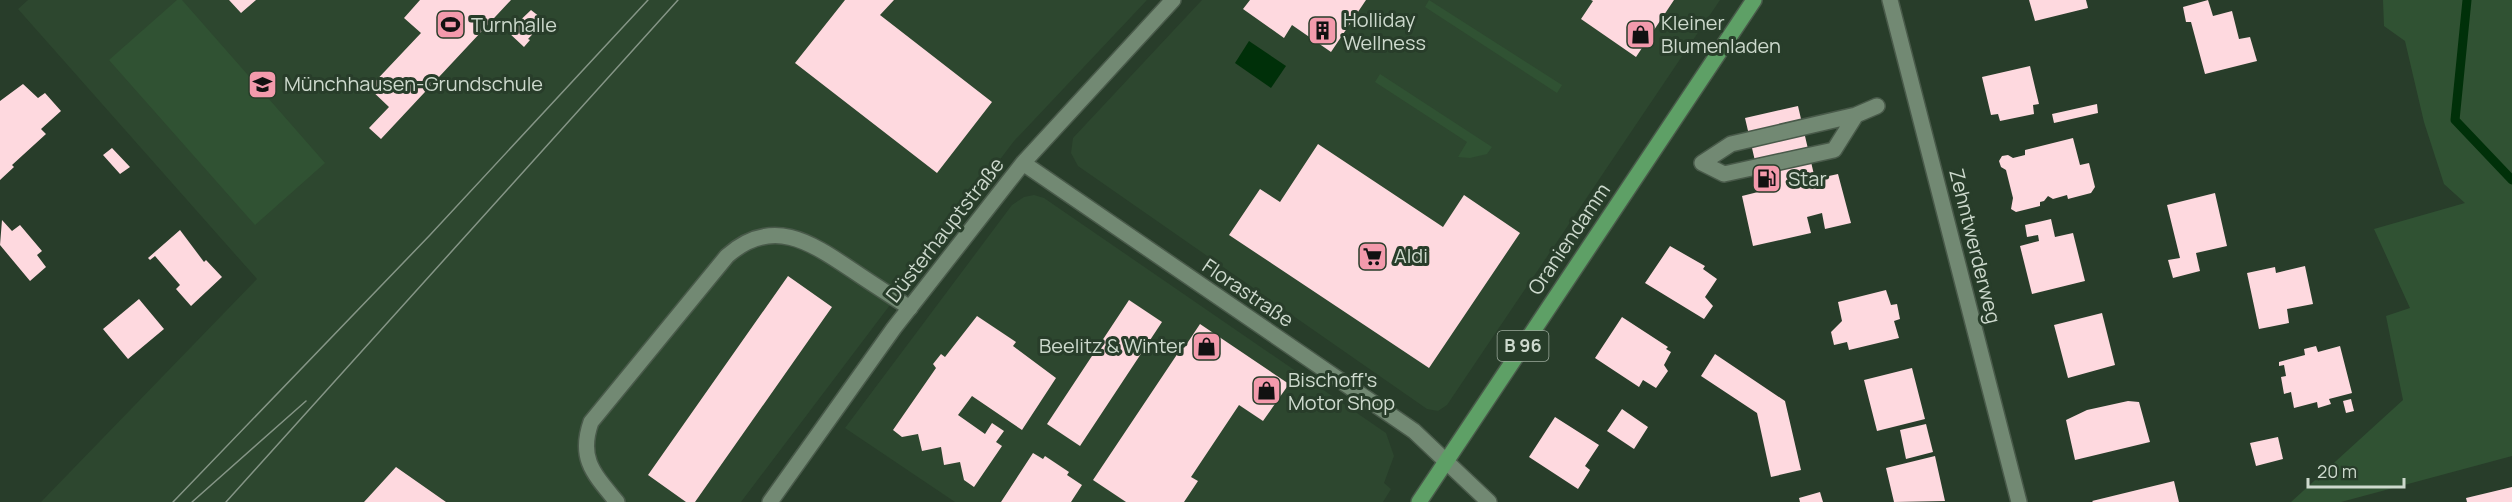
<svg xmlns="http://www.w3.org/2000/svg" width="2512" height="502" viewBox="0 0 2512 502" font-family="Manrope,sans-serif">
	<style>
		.built { fill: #2d472f }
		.green { fill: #305233 }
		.water { fill: #003009 }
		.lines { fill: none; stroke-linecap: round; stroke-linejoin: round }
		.stream { stroke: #003009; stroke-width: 9 }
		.building { fill: #fed9df }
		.lane-casing { stroke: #495a4a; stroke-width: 18 }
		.street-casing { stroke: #495a4a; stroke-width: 18 }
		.primary-casing { stroke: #495a4a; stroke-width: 18 }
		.lane { stroke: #728973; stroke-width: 15 }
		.street { stroke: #728973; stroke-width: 15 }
		.primary { stroke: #5ea066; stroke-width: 15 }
		.tram { stroke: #859586; stroke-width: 1.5 }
		.labels { text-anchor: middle; stroke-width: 6; stroke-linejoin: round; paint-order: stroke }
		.shield { fill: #283d2a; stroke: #9caa9c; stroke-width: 1.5 }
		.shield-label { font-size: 18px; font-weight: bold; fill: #cdd9cd }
		.poi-label { font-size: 20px; fill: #cdd9cd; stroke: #283d2a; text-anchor: start }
		.street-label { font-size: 20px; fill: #cdd9cd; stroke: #283d2a }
	</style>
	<rect width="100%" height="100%" fill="#283d2a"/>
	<path class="built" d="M28,0h1119l-133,141 -273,361h-700l216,-223 -239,-270z
		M1202,0h518l-273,405 -9,6 -11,-2 -349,-243 -7,-13 2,-15z
		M1034,195l10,3 342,235 8,23 -10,27 7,6 -8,13h-428l-110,-74 167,-223 12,-8z"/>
	<path class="green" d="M177,0h5l143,163 -70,62 -146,-165z
		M1429,0l133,85 -5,8 -132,-86z
		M2383,0h129v456l-171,46h-50l112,-102 -17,-84 24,-8 -36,-79 91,-26 -21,-19 -20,-62 -19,-81 -21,-15z
		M1380,74l112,73 -5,7 -17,4 -12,-1 9,-15 -92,-60z"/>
	<path class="water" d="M1249,41l37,25 -15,22 -36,-25z"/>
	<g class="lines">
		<path class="stream" d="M2467,0l-12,120 57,60"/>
	</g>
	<path class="building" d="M229,0h27l-15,13z
		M420,0h91l-130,139 -12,-11 20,-21 -20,-19 52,-55 -17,-15z
		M845,0h49l-14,15 112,87 -55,71 -142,-110z
		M1250,0h116l-35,52 -39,-27 -8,13 -41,-29z
		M1591,0h83l-38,57 -55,-38 12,-18z
		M2029,0h57l2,8 -53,13z
		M2208,0l5,16 19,-5 7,28 11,-2 7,24 -52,13 -14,-52h-5l-3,-15z
		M531,10l14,11 -17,18 2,1 -6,7 -16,-15z
		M2030,66l9,38 -6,1 1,9 -34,7 -2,-7 -7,1 -9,-38z
		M23,84l15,14 7,-5 16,18 -20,18 5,5 -34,31 2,2 -14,13v-79z
		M2097,104l1,9 -44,10 -2,-9z
		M1798,106l17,73 23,-5 13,49 -26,6 -3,-16 -15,4 4,16 -58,13 -11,-50 20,-5 -17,-73z
		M2073,138l7,27 9,-2 6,24 -4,6 -23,6 -1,-4 -14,4 -5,-3 -4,5 -4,1v4l-24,6 -5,-3 2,-11 -7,-28 -5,-3 -2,-6 3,-5 6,-1 5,3 12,-3v-5z
		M1318,144l125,83 21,-32 56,38 -91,135 -200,-133 31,-46 20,13z
		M112,148l18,19 -10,7 -17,-19z
		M2215,193l12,53 -31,7 4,18 -27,7 -5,-18 12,-2 -13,-53z
		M2051,219l4,18 18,-4 12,48 -53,13 -12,-48 19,-5 -1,-6 -11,2 -2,-12z
		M2,220l10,11 8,-6 22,26 -5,4 9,12 -16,14 -30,-36z
		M180,230l24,32 2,-2 16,17 -31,29 -15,-17 4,-4 -25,-29 -5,4 -2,-2z
		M1670,246l35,20 -2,3 14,10 -12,18 8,9 -9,13 -59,-36z
		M2305,266l8,38 -26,5 2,14 -30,6 -12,-56 28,-6 1,6z
		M788,276l44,31 -137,195h-9l-38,-27z
		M1886,290l5,15 6,-1 3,15 -6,2 5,17 -50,12 -2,-8 -13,3 -3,-13 11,-11 -4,-19z
		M139,299l25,30 -36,30 -25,-30z
		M1129,300l33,22 -82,124 -33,-22z
		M2102,313l13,52 -47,13 -14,-53z
		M977,316l39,26 -3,4 43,32 -34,52 -50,-34 -14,19 27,19 7,-11 12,8 -8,11 6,4 -28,41 -10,-7 -4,-18 -16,3 -3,-18 -19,4 -4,-17 -16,3 -9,-7 43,-62 -3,-4 8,-10 4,3z
		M1622,317l46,30 -2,2 5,3 -7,13 4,6 -12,17 -13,-8 -4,7 -44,-29z
		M1200,324l89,60 -26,37 -24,-16 -48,72 7,4 -14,21h-58l-33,-22 89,-133 2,1z
		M2316,346l2,6 22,-6 12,47 -23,6 2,5 -13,4 -1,-6 -23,6 -3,-16 -7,2 -3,-17 5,-1 -2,-11 -5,1v-4l26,-7 -1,-6z
		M1715,354l70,47 16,69 -30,7 -14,-64 -56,-37z
		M1912,368l13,51 -48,12 -13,-51z
		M2351,399l3,12 -8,2 -3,-12z
		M2128,401l11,1 11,40 -75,18 -9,-40 21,-10z
		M1622,409l26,18 -14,22 -27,-18z
		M1555,417l44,28 -14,21 5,4 -12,19 -49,-32z
		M1926,424l7,28 -27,7 -6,-29z
		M2278,437l5,22 -27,7 -6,-23z
		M1033,453l10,6 2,-3 24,16 -2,3 15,10 -11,17h-70z
		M1935,456l10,45 -51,1 -8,-34z
		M396,467l50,35h-82z
		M2174,481l5,21h-86l-1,-1z
		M2512,487v15h-45l-1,-4z
		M1820,492l3,10h-23l-1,-4z"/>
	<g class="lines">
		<defs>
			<path id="lane" d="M1702,163l22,11 110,-24 22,-35 21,-9
				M1702,163l29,-19 125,-29
				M617,502c-23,-28 -39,-43 -26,-80l136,-166c45,-40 83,-14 125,14 19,13 38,25 58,38"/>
			<path id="street" d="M1890,0l129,502
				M1023,163l391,268 75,71
				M770,502l124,-174 129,-165 150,-163"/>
			<path id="primary" d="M1419,502l335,-502"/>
		</defs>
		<use href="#lane" class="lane-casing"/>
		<use href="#street" class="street-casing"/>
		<use href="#primary" class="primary-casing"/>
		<use href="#lane" class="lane"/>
		<use href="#street" class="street"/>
		<use href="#primary" class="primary"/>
		<path class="tram" d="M173,502l257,-267 218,-235
			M192,502l114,-101
			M226,502l452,-502"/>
	</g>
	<defs>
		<symbol id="stadium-square" viewBox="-11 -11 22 22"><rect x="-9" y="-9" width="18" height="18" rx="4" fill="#f39aac" stroke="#283d2a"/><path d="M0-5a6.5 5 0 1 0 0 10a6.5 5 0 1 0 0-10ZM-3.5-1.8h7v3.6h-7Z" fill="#111"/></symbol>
		<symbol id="building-square" viewBox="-11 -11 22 22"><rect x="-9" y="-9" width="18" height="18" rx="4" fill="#f39aac" stroke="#283d2a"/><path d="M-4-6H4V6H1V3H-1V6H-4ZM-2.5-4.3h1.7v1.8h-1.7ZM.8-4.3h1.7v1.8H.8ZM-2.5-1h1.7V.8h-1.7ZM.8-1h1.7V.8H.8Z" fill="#111"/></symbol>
		<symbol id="shop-square" viewBox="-11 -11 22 22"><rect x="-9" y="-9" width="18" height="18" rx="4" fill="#f39aac" stroke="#283d2a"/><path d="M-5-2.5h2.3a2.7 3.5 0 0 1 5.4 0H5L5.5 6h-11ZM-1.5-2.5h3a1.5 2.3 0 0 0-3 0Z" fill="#111"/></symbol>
		<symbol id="school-square" viewBox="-11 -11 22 22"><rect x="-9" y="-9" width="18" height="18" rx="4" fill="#f39aac" stroke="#283d2a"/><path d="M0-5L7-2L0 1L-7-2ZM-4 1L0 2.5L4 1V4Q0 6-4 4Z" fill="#111"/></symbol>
		<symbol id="fuel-square" viewBox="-11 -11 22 22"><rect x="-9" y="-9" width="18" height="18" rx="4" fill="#f39aac" stroke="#283d2a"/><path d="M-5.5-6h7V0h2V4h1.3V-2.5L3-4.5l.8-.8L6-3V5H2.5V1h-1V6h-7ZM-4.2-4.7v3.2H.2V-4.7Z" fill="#111"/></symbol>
		<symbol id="supermarket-square" viewBox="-11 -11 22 22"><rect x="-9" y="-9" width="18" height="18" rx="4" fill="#f39aac" stroke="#283d2a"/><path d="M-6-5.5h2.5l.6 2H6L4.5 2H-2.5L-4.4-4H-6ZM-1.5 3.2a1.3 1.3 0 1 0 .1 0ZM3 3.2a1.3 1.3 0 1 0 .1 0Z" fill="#111"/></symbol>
	</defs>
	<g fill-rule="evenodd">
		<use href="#stadium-square" x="434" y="8" width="33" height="33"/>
		<use href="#building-square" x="1306" y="14" width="33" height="33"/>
		<use href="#shop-square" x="1624" y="18" width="33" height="33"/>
		<use href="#school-square" x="246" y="68" width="33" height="33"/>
		<use href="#fuel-square" x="1750" y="162" width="33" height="33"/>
		<use href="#supermarket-square" x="1356" y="240" width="33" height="33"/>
		<use href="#shop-square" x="1190" y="330" width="33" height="33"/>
		<use href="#shop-square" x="1250" y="374" width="33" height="33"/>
	</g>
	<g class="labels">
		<rect class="shield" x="1497.5" y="331" width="51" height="30" rx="4.5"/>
		<g class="shield-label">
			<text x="1523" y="352">B 96</text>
		</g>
		<g class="poi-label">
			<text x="1343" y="27">Holliday<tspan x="1343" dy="23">Wellness</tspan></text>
			<text x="1661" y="30">Kleiner<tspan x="1661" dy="23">Blumenladen</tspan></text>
			<text x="471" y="32">Turnhalle</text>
			<text x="284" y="91">Münchhausen-Grundschule</text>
			<text x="1788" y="186">Star</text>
			<text x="1394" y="263">Aldi</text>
			<text x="1185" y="353" text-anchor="end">Beelitz &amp; Winter</text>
			<text x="1288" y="387">Bischoff's<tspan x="1288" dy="23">Motor Shop</tspan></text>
		</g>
		<g class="street-label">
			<text transform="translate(945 230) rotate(-52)" y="7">Düsterhauptstraße</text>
			<text transform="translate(1569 239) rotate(-56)" y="7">Oraniendamm</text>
			<text transform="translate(1975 246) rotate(76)" y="7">Zehntwerderweg</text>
			<text transform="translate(1248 293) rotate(34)" y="7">Florastraße</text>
		</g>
	</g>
	<path d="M2308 478v9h96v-9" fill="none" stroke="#cdd9cd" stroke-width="3"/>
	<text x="2317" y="478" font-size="18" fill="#cdd9cd" stroke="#283d2a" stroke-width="4.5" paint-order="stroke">20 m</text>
</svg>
